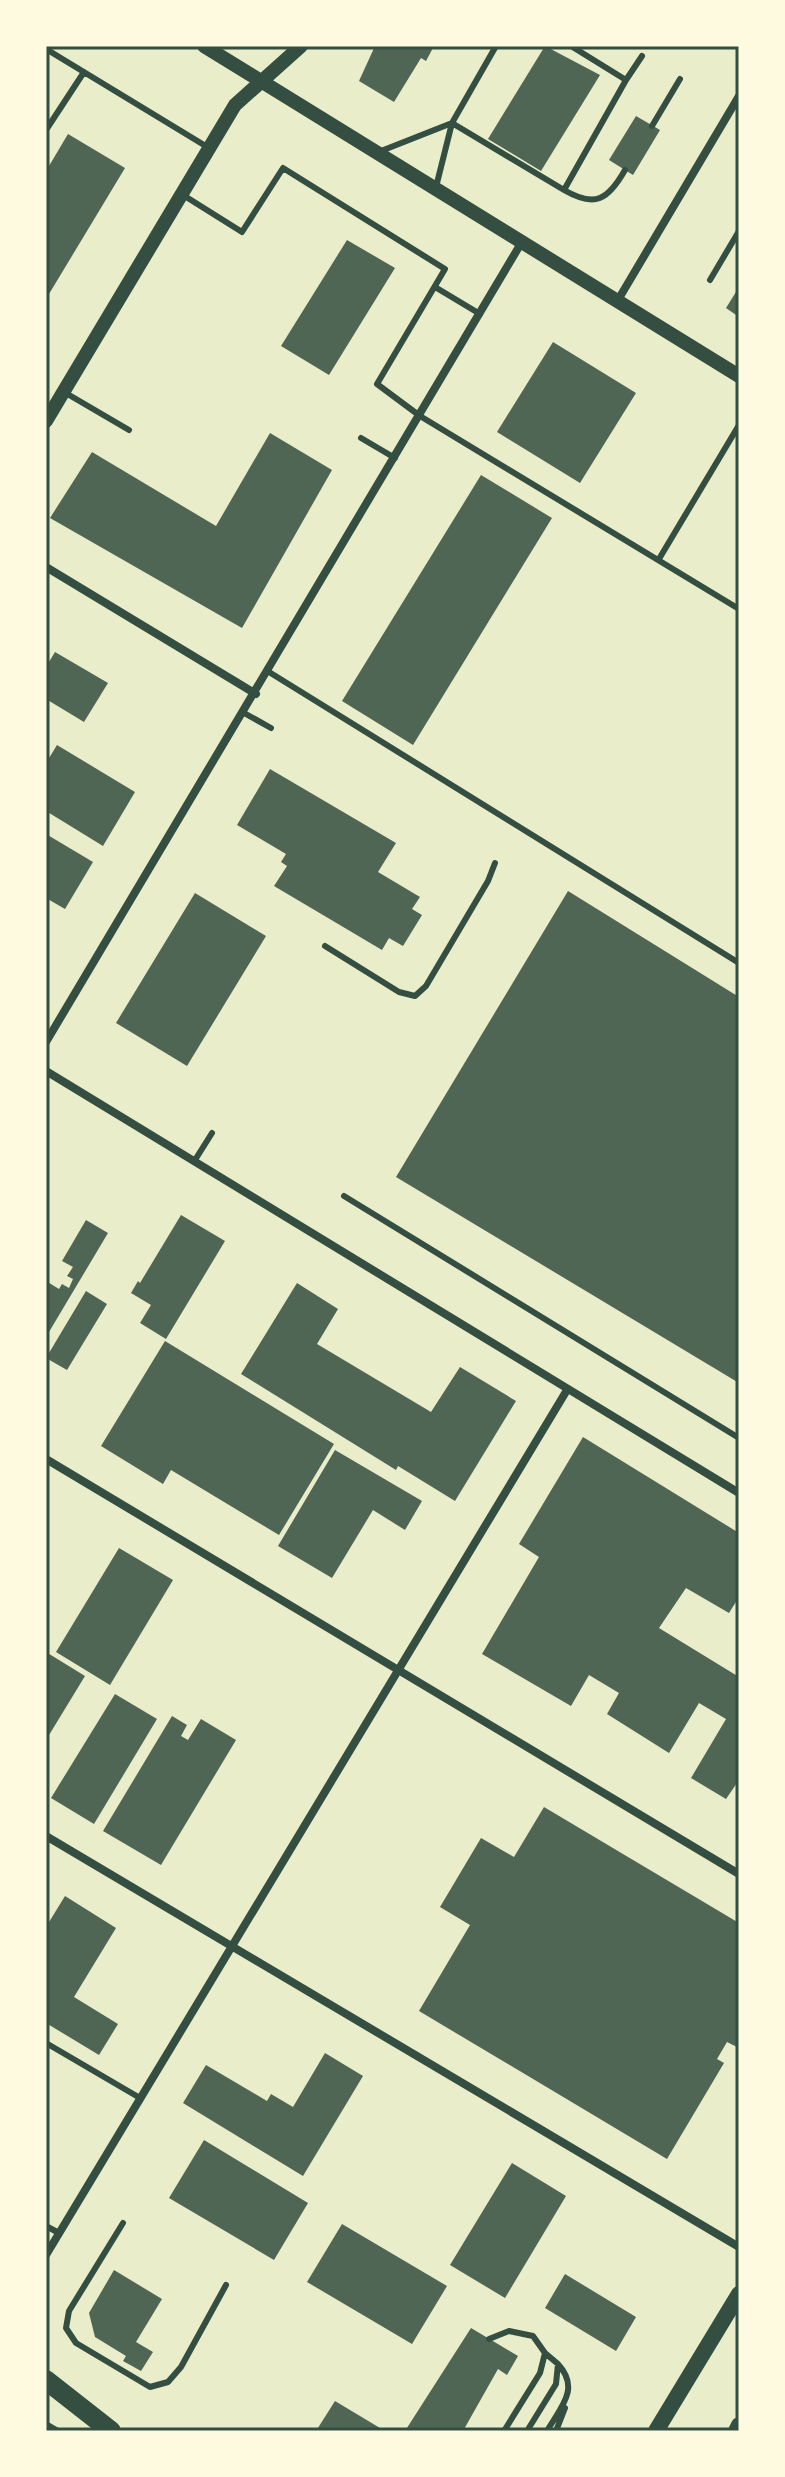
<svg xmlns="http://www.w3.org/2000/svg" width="785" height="2477" viewBox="0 0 785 2477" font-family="'Noto Sans',sans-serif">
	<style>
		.building { fill: #4f6655 }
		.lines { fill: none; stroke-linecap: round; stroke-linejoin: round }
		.service { stroke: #344e41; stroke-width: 6 }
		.minor { stroke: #344e41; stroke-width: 8 }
		.tertiary { stroke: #344e41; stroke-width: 14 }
		.secondary { stroke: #344e41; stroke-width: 16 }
		.primary { stroke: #344e41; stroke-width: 20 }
		.neatline { fill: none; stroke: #344e41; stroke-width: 3 }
	</style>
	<rect width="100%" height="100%" fill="#e9edc9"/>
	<path class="building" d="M375,46h59l-8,15 -5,-3 -27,44 -35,-21z
		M545,46l55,29 -59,96 -53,-32z
		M636,116l24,14 -27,45 -24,-15z
		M68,134l57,34 -79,131v-128z
		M347,240l48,28 -66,107 -48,-29z
		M739,287v30l-13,-9z
		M553,342l83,51 -56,90 -83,-51z
		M270,433l62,37 -90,158 -192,-110 42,-66 124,74z
		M481,475l71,43 -139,227 -71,-44z
		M55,652l53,31 -24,39 -38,-23v-32z
		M57,745l78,47 -32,54 -57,-35v-48z
		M270,769l126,74 -18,29 42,25 -8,12 10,6 -19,31 -14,-8 -7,12 -108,-64 13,-20 -6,-4 5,-8 -49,-29z
		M46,834l47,28 -28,47 -19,-11z
		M568,891l171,106v386l-343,-206z
		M195,893l71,43 -79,130 -71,-43z
		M181,1215l44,26 -59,98 -26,-16 11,-18 -20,-12 7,-12 2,2z
		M86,1220l22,13 -62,104v-56l13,8 3,-5 7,4 4,-9 -6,-3 6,-9 -11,-6z
		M297,1283l41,26 -21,35 114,68 29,-45 56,34 -61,100 -57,-35 -2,4 -155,-96z
		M86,1291l21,13 -40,66 -21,-12z
		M165,1341l169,103 -55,91 -108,-65 -8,14 -62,-38z
		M583,1437l156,96v64l-10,16 -43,-25 -27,40 80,49v103l-13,19 -35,-21 35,-59 -27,-16 -30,50 -62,-39 12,-21 -30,-18 -18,31 -89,-52 57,-97 -20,-13z
		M335,1450l87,51 -17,29 -32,-20 -41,68 -54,-32z
		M119,1548l54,32 -63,105 -54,-33z
		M46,1652l39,24 -39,64z
		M115,1694l42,25 -63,105 -43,-26z
		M172,1716l15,9 -6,11 7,4 13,-21 35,21 -75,125 -58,-34z
		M544,1807l195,116v120l-2,4 -10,-5 -10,17 7,4 -57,96 -248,-148 51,-86 -30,-18 41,-69 33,19z
		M65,1896l51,32 -42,69 44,27 -19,31 -53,-32v-96z
		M325,2053l38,23 -60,100 -120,-73 23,-38 61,36 4,-7 22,13z
		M204,2140l104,63 -34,57 -105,-62z
		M512,2163l54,33 -61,102 -55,-33z
		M342,2224l105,62 -35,58 -105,-62z
		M114,2270l48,29 -26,43 17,10 -12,19 -18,-10 3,-5 -31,-19 -6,-24z
		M565,2274l71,43 -20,34 -71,-43z
		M471,2328l47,28 -11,19 -9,-6 -35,62h-58z
		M335,2401l50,30h-69z"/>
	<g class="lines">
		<path class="service" d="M496,46l-44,77 112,67 62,-110 -55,-34
			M46,49l163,99
			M626,80l16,-24
			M652,126l28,-47
			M46,130l38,-58
			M381,151l71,-28
			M436,187l16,-64
			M564,190c31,18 44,10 61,-20
			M183,195l59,37 41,-64 162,101 -68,115 43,32 319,193
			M710,280l29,-49
			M435,287l45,27
			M64,392l65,38
			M361,438l34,20
			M659,559l80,-134
			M269,672l470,291
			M244,713l27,15
			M325,946l74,46 16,4 11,-10 62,-105 7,-18
			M195,1160l17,-27
			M344,1196l395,242
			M46,2043l94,55
			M123,2223l-54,88 -3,17 10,15 74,44 18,-5 13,-15 45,-82
			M46,2226l13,7
			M489,2339l20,-8 24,5 12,17 -5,20 -36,58
			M46,2424l12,7
			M527,2431l29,-47 2,-20 -13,-11
			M547,2431c15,-25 33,-43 11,-67
			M556,2431l9,-23"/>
		<path class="minor" d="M618,300l121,-204
			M46,567l210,127
			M46,1042l477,-802
			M46,1071l693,422
			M46,1459l693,415
			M46,1836l693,411
			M46,2255l521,-865"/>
		<path class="tertiary" d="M204,46l535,330
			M46,421l189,-316 66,-59"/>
		<path class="secondary" d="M656,2431l83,-137
			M736,2431l3,-6"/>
		<path class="primary" d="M46,2380l65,51"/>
	</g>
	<rect width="785" height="2477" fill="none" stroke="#fefae0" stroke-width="96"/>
	<rect x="48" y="48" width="689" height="2381" class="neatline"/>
</svg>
